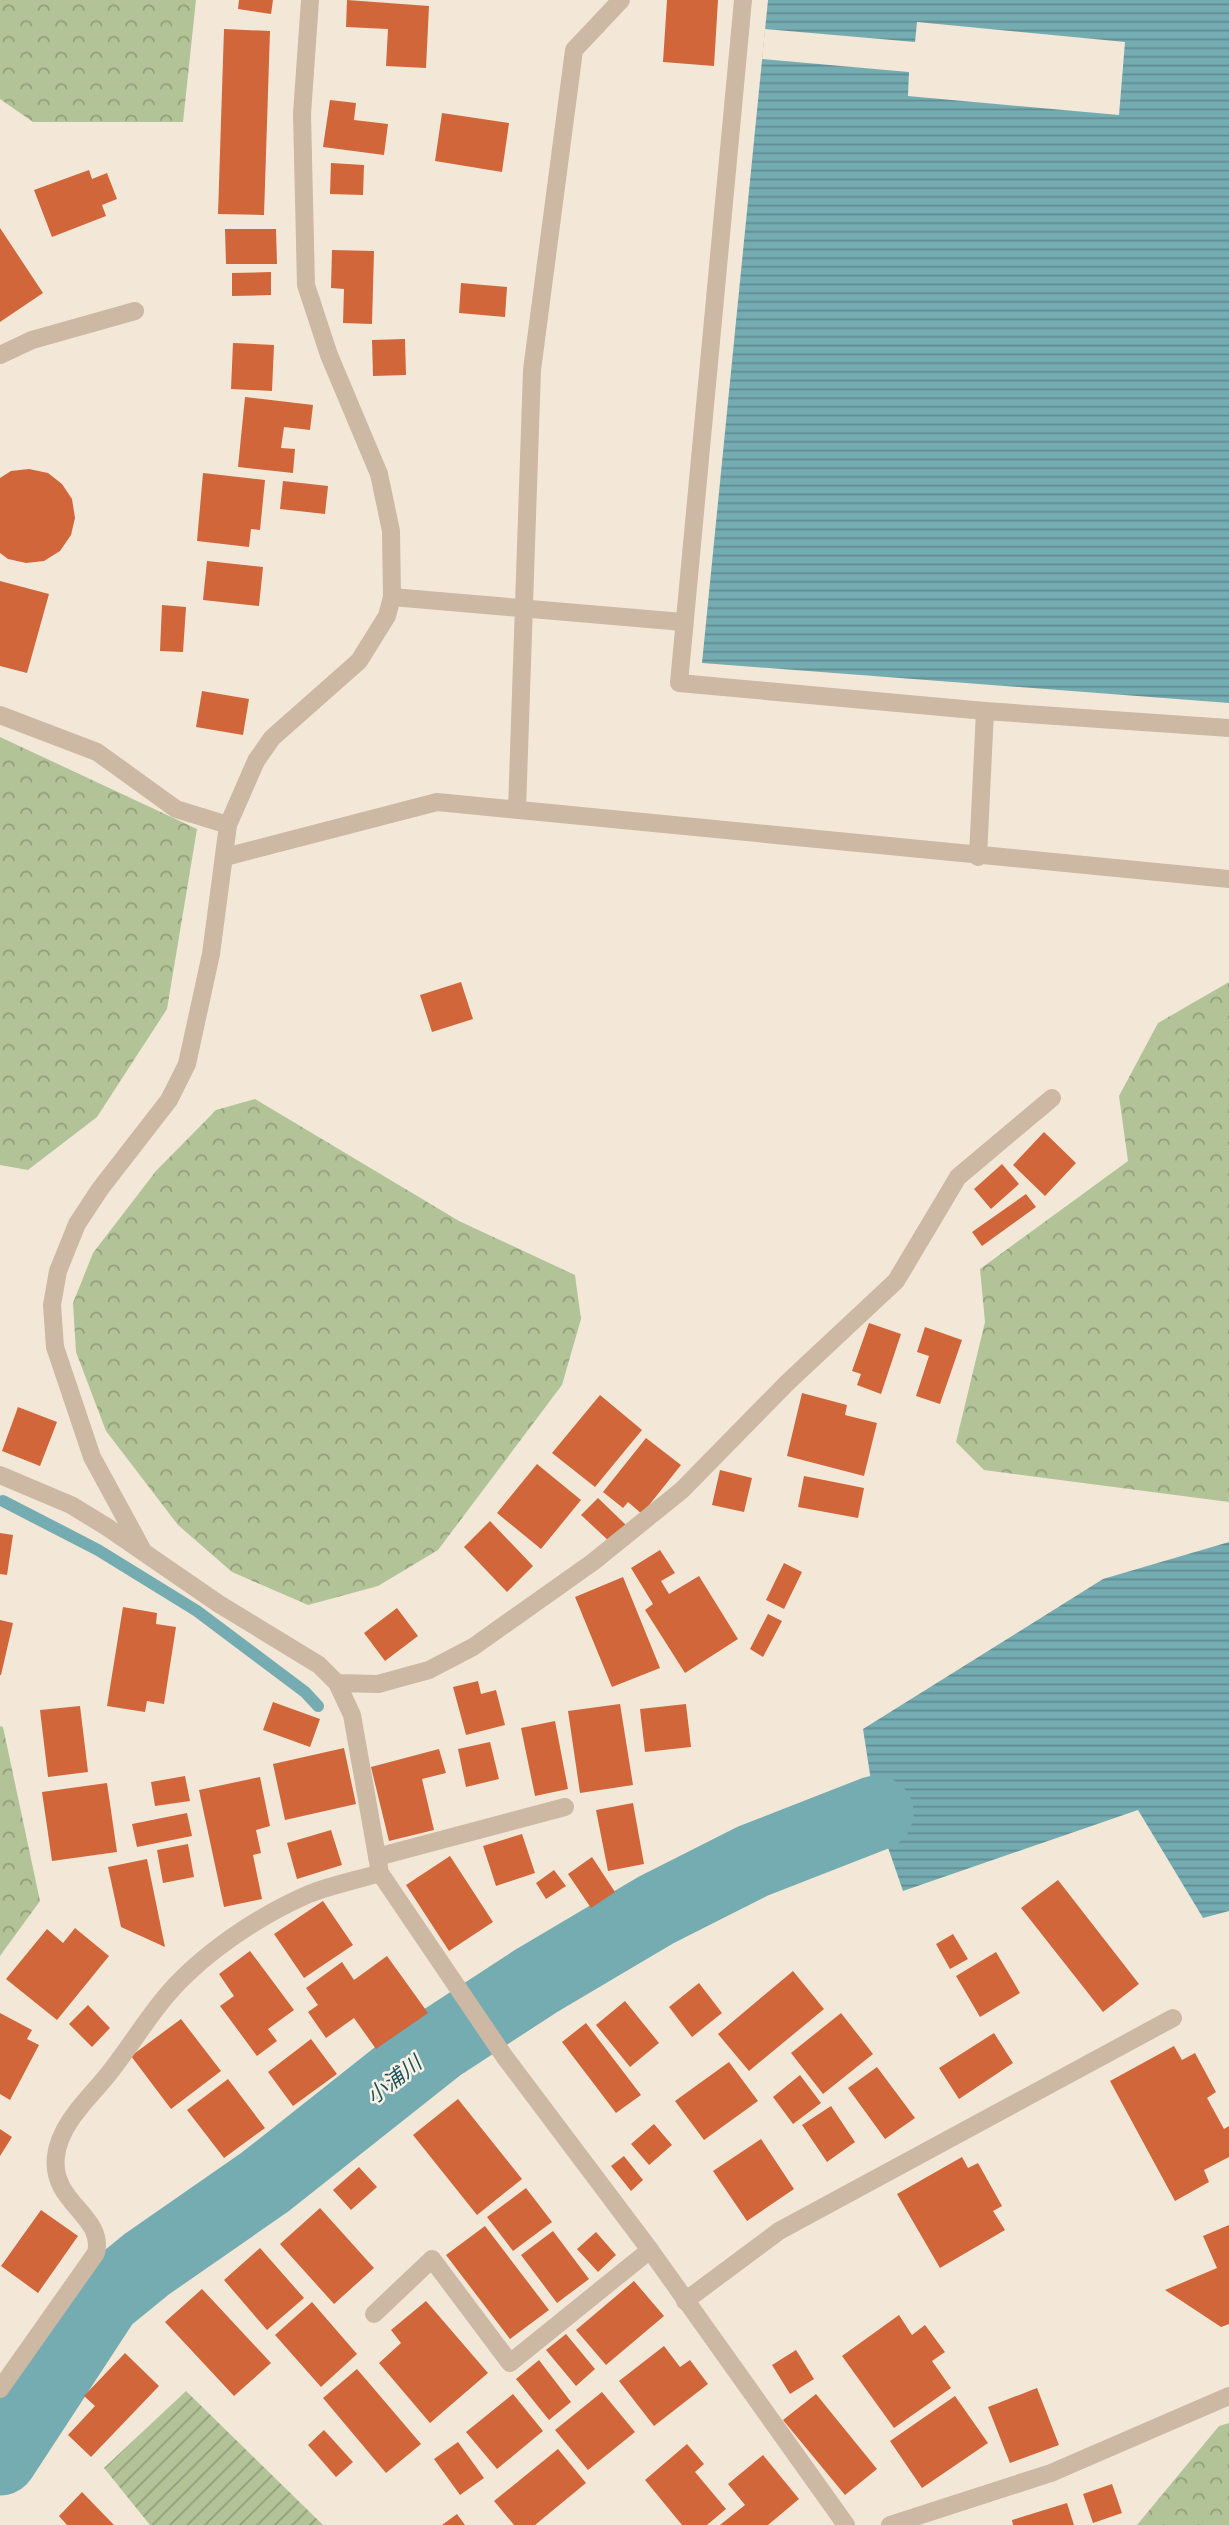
<svg xmlns="http://www.w3.org/2000/svg" width="1229" height="2525" viewBox="0 0 1229 2525" font-family="'Nunito Sans','Noto Sans JP',sans-serif">
	<style>
		.forest { fill: url(#forest-crowns) }
		.garden { fill: url(#garden-furrows) }
		.water { fill: url(#water-rules) }
		.pier { fill: #f3e8d8 }
		.lines { fill: none; stroke-linecap: round; stroke-linejoin: round }
		.stream { stroke: #75acb2; stroke-width: 12 }
		.river { stroke: #75acb2; stroke-width: 75 }
		.building { fill: #d06639 }
		.service { stroke: #ccb8a3; stroke-width: 18 }
		.minor { stroke: #ccb8a3; stroke-width: 18 }
		.tertiary { stroke: #ccb8a3; stroke-width: 18 }
		.labels { text-anchor: middle; stroke-width: 5; stroke-linejoin: round; paint-order: stroke }
		.water-label { font-size: 21px; font-style: italic; fill: #18535b; stroke: #fbf2e5 }
	</style>
	<defs>
		<pattern id="forest-crowns" width="20" height="18" patternUnits="userSpaceOnUse" patternTransform="scale(1.75)"><rect width="20" height="18" fill="#b2c397"/><path d="M2 6a3 3 0 1 1 6 0M12 15a3 3 0 1 1 6 0" fill="none" stroke="#929f7b"/></pattern>
		<pattern id="garden-furrows" width="10" height="10" patternUnits="userSpaceOnUse" patternTransform="scale(1.75)"><rect width="10" height="10" fill="#b2c397"/><path d="M-1 1l2-2M0 10L10 0M9 11l2-2" fill="none" stroke="#929f7b"/></pattern>
		<pattern id="water-rules" width="6" height="5" patternUnits="userSpaceOnUse" patternTransform="scale(1.75)"><rect width="6" height="5" fill="#75acb2"/><path d="M0 2.5h6" fill="none" stroke="#618c91"/></pattern>
	</defs>
	<rect width="100%" height="100%" fill="#f3e8d8"/>
	<path class="forest" d="M0,0h196l-13,122h-150l-33,-23z
		M0,737l197,92 -30,180 -70,108 -69,53 -28,-5z
		M1229,982v520l-245,-32 -28,-28 29,-120 -5,-53 148,-108 -9,-65 39,-73z
		M255,1099l204,122 116,54 6,44 -19,66 -124,165 -60,36 -70,19 -76,-33 -54,-47 -72,-94 -30,-79 -3,-49 20,-50 63,-82 60,-61z
		M0,1726l3,1 37,174 -40,55z
		M1229,2423v102h-92l82,-99z"/>
	<path class="garden" d="M186,2391l137,134h-173l-46,-57z"/>
	<path class="water" d="M768,0h461v703l-527,-40z
		M1229,1542v369l-26,7 -65,-108 -235,81 -27,-78 -13,-84 240,-150z"/>
	<path class="pier" d="M917,22l208,20 -6,73 -211,-19 1,-24 -147,-13 3,-30 150,13z"/>
	<g class="lines">
		<path class="stream" d="M3,1501l95,49 99,61 108,81 13,14"/>
		<path class="river" d="M0,2458l104,-159 43,-35 118,-82 173,-137 98,-64 120,-71 97,-49 123,-48"/>
	</g>
	<path class="building" d="M239,0h34l-2,14 -33,-5z
		M347,0l82,6 -3,62 -40,-2 2,-37 -42,-2z
		M667,0h51l-4,66 -51,-4z
		M224,29l46,2 -6,184 -46,-1z
		M330,100l26,3 -2,17 34,4 -4,31 -61,-8z
		M442,113l67,10 -7,49 -67,-11z
		M331,163l33,2 -1,30 -33,-1z
		M89,170l3,9 15,-6 10,26 -15,6 4,11 -54,21 -18,-47z
		M0,228l43,65 -43,29z
		M225,229h51l1,35h-51z
		M332,250l42,1 -2,73 -29,-1 1,-34 -13,-1z
		M271,272v23l-39,1v-23z
		M461,283l46,4 -2,30 -46,-4z
		M405,339l1,36 -33,1 -1,-36z
		M233,343l41,2 -2,46 -41,-2z
		M245,397l68,8 -3,25 -26,-3 -3,21 14,1 -2,24 -55,-6z
		M29,469l19,4 14,11 10,15 3,19 -4,17 -11,16 -16,10 -18,2 -18,-4 -8,-6v-75l11,-7z
		M203,473l62,7 -5,50 -9,-1 -2,18 -52,-6z
		M283,481l45,5 -3,28 -45,-5z
		M207,561l56,6 -4,39 -56,-6z
		M0,581l49,13 -22,79 -27,-7z
		M162,605l24,2 -3,45 -23,-1z
		M202,691l47,8 -6,36 -47,-8z
		M461,982l12,37 -41,13 -12,-37z
		M1044,1132l32,31 -31,33 -32,-31z
		M1002,1164l17,20 -28,25 -17,-20z
		M1026,1194l10,13 -54,39 -10,-14z
		M869,1323l32,11 -20,60 -24,-9 4,-11 -9,-3z
		M925,1327l37,13 -22,64 -24,-8 13,-40 -12,-4z
		M802,1393l45,12 -2,10 32,8 -13,53 -77,-20z
		M600,1395l42,35 -47,57 -43,-34z
		M18,1407l39,15 -17,44 -38,-15z
		M646,1438l35,27 -39,49 -14,-12 -5,6 -20,-16z
		M537,1464l44,36 -40,49 -44,-36z
		M720,1470l32,8 -8,34 -32,-7z
		M804,1476l60,12 -6,30 -60,-11z
		M598,1498l28,27 -16,17 -29,-27z
		M490,1521l43,45 -26,26 -43,-45z
		M0,1533l13,2 -6,40 -7,-1z
		M660,1550l15,23 -14,8 8,13 30,-18 39,63 -53,34 -40,-63 8,-6 -22,-36z
		M784,1563l18,9 -18,37 -18,-9z
		M623,1577l37,91 -48,19 -37,-90z
		M123,1607l34,6 -1,11 20,3 -12,77 -17,-3 -2,11 -38,-6z
		M397,1608l21,28 -33,25 -21,-28z
		M768,1614l14,7 -19,36 -13,-8z
		M0,1620l13,3 -12,52h-1z
		M478,1681l3,13 15,-4 9,35 -39,10 -13,-48z
		M273,1702l47,17 -10,28 -47,-17z
		M620,1704l13,81 -53,8 -12,-82z
		M686,1704l5,43 -46,5 -5,-43z
		M80,1706l8,66 -40,5 -8,-67z
		M555,1721l13,68 -33,7 -14,-68z
		M490,1742l9,37 -33,8 -8,-38z
		M344,1748l12,56 -71,16 -12,-56z
		M439,1749l7,24 -24,6 12,51 -45,11 -18,-74z
		M185,1776l5,25 -35,5 -4,-24z
		M260,1777l10,49 -14,4 5,23 -8,2 9,44 -38,8 -25,-117z
		M107,1783l10,69 -65,9 -10,-69z
		M633,1803l11,61 -36,7 -12,-61z
		M187,1813l5,23 -55,11 -5,-23z
		M331,1830l11,35 -45,14 -10,-36z
		M522,1834l13,39 -39,13 -13,-40z
		M188,1844l6,33 -31,6 -6,-33z
		M450,1856l43,66 -44,29 -43,-66z
		M592,1857l23,35 -24,16 -23,-34z
		M147,1859l18,88 -44,-20 -13,-60z
		M554,1870l12,16 -20,13 -10,-16z
		M1058,1880l81,104 -36,28 -82,-104z
		M323,1901l30,44 -49,33 -30,-44z
		M75,1928l34,28 -52,64 -51,-41 41,-50 16,14z
		M953,1934l15,25 -18,10 -14,-25z
		M250,1951l44,59 -26,19 9,12 -20,15 -37,-50 14,-10 -15,-22z
		M996,1952l24,41 -40,24 -24,-41z
		M387,1956l41,57 -52,36 -22,-31 -28,20 -18,-26 10,-7 -12,-17 36,-26 12,18z
		M793,1971l31,38 -75,62 -31,-37z
		M699,1983l23,30 -30,24 -23,-30z
		M625,2001l34,42 -29,24 -34,-42z
		M88,2005l22,23 -18,19 -23,-23z
		M0,2013l32,17 -5,9 12,6 -29,55 -10,-6z
		M841,2013l32,41 -50,40 -32,-41z
		M181,2019l40,52 -50,38 -40,-53z
		M586,2023l55,72 -25,18 -54,-71z
		M994,2033l19,30 -54,36 -20,-31z
		M311,2039l26,35 -44,32 -25,-34z
		M1174,2046l8,14 13,-7 21,39 -9,6 17,31 5,-3v31l-25,13 5,12 -34,19 -65,-120z
		M729,2062l29,39 -54,39 -29,-39z
		M877,2067l38,51 -30,21 -37,-51z
		M800,2075l21,28 -28,21 -20,-27z
		M228,2079l37,49 -41,30 -37,-48z
		M458,2099l64,80 -45,36 -64,-80z
		M831,2106l24,36 -28,20 -25,-37z
		M654,2124l18,21 -23,20 -18,-21z
		M0,2129l12,8 -12,19z
		M761,2139l33,50 -47,32 -34,-50z
		M624,2156l19,24 -12,11 -20,-25z
		M962,2157l6,11 10,-5 24,43 -9,5 12,19 -65,38 -43,-74z
		M359,2167l18,20 -26,23 -18,-20z
		M526,2188l26,34 -39,29 -26,-34z
		M320,2208l54,60 -40,36 -54,-60z
		M41,2210l37,26 -40,57 -37,-27z
		M1229,2225v99l-8,3 -56,-37 52,-22 -14,-32z
		M485,2226l64,84 -39,29 -64,-84z
		M553,2231l36,48 -32,24 -36,-48z
		M596,2232l20,23 -18,17 -21,-23z
		M260,2248l44,50 -37,32 -43,-50z
		M634,2281l30,35 -58,49 -30,-35z
		M202,2289l69,74 -37,33 -69,-74z
		M426,2301l62,72 -58,50 -51,-60 22,-20 -10,-13z
		M312,2302l45,52 -36,33 -46,-52z
		M899,2315l13,20 13,-10 20,27 -13,9 19,27 -57,40 -52,-72z
		M566,2334l29,35 -19,17 -30,-36z
		M664,2346l16,21 10,-7 18,24 -54,42 -35,-45z
		M796,2350l18,29 -24,15 -18,-29z
		M125,2353l34,33 -68,71 -23,-22 27,-29 -11,-10z
		M539,2360l32,42 -22,18 -33,-41z
		M357,2369l64,75 -35,29 -63,-75z
		M1037,2388l22,57 -49,18 -22,-56z
		M602,2392l33,40 -47,38 -33,-40z
		M513,2394l30,37 -46,38 -31,-37z
		M816,2394l61,75 -32,26 -62,-75z
		M955,2396l33,47 -66,45 -32,-47z
		M324,2430l29,32 -17,15 -28,-32z
		M458,2442l26,36 -24,17 -26,-36z
		M687,2444l17,20 -9,8 31,37 -19,16h-25l-37,-45z
		M558,2449l28,34 -51,42h-21l-20,-24z
		M763,2455l36,44 -31,26h-48l25,-20 -17,-21z
		M1112,2484l10,29 -29,10 -10,-29z
		M82,2492l32,33h-47l-8,-9z
		M1067,2503l7,22h-61l-1,-5z
		M457,2514l8,11h-23z"/>
	<g class="lines">
		<path class="service" d="M743,0l-64,683 306,28 244,17
			M392,597l291,25
			M517,810l15,-440 42,-320 47,-50
			M225,857l212,-55 792,77
			M978,857l7,-146
			M377,1857l188,-50
			M685,2301l94,-70 394,-213
			M374,2314l58,-55 78,104 140,-113"/>
		<path class="minor" d="M0,355l32,-15 103,-29
			M0,715l97,37 79,57 52,16
			M0,1475l71,30 36,22 112,77 100,61 18,18 15,32 28,158 124,183 146,194 196,275
			M142,1549l-50,-92 -37,-110 -3,-42 6,-34 19,-47 23,-35 69,-89 18,-36 24,-110 17,-129 28,-64 16,-23 87,-77 28,-45 5,-19 -1,-66 -12,-57 -50,-119 -23,-70 -4,-171 8,-114
			M337,1683l41,1 51,-14 44,-23 120,-85 89,-72 106,-108 108,-101 62,-104 94,-79
			M0,2389l96,-136c9,-38 -46,-50 -40,-97 4,-34 35,-59 54,-84 26,-33 47,-71 79,-100 33,-31 78,-60 120,-78 22,-9 48,-14 71,-21"/>
		<path class="tertiary" d="M890,2525l161,-52 178,-77"/>
	</g>
	<g class="labels">
		<g class="water-label">
			<text transform="translate(394 2080) rotate(-38)" y="7">小浦川</text>
		</g>
	</g>
</svg>
